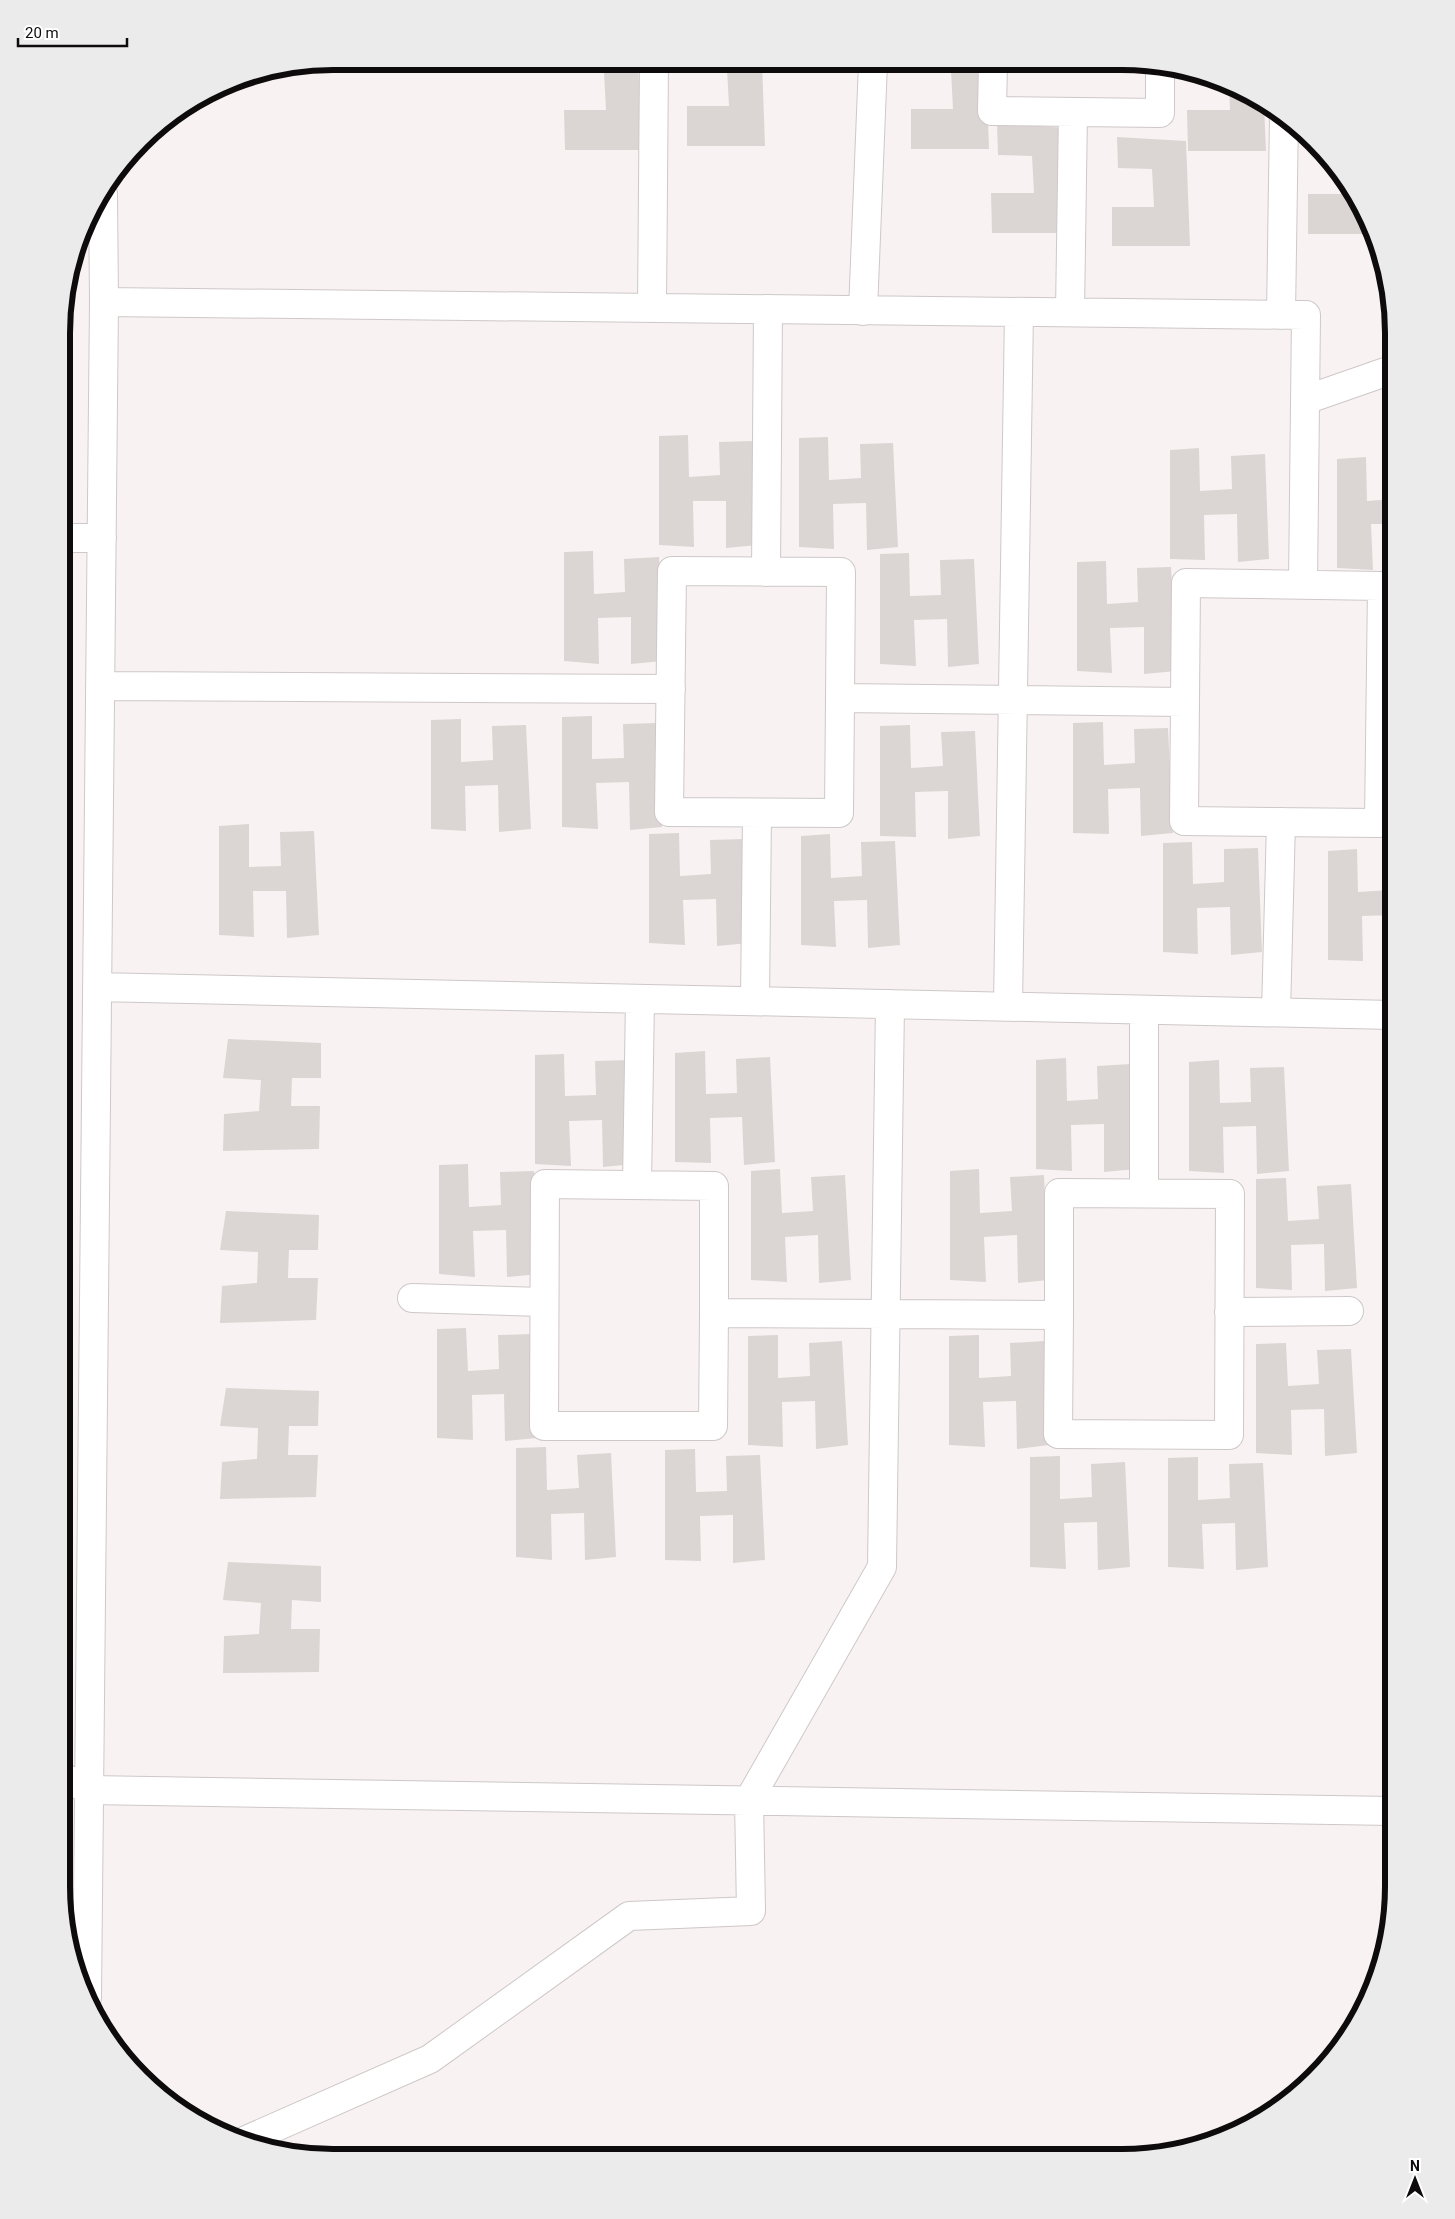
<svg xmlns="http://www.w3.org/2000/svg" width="1455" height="2219" viewBox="0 0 1455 2219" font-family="Roboto,sans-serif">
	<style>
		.building { fill: #dbd6d3 }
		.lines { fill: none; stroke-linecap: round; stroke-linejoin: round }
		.minor-casing { stroke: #cec8c8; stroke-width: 30 }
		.minor { stroke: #fff; stroke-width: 28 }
		.rim { fill: none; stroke: #0d0b0b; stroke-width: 6 }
	</style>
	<rect width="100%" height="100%" fill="#f9f2f2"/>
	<path class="building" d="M570,62h68l4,88h-77l-1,-40h42l-2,-37 -34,-1z
		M693,62h69l3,84h-78v-40h42l-2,-37 -34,-1z
		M917,63h69l3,86h-78v-40h42l-2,-38 -34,-1z
		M1229,84l35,20 2,47h-78l-1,-41h43z
		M997,123l69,5 4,105h-78l-1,-40h43l-2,-37 -34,-1z
		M1117,137l69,4 4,105h-78v-39h42l-2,-38 -34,-1z
		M1314,143l12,13h-12z
		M1350,189l24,45h-66v-40h42z
		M1384,295h2l8,40h-10z
		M688,435l1,42 31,-2 -1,-33 34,-1 5,104 -32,3v-47h-33l1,46 -35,-2v-109z
		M828,437l1,43 32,-2 -1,-34 33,-1 5,104 -31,3 -1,-47 -33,1 1,45 -35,-2v-109z
		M1199,448l1,43 32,-2 -1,-33 34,-2 4,105 -31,3 -1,-48 -33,1 1,45 -35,-1v-109z
		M1366,457l1,44 27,-2v25h-23l2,46 -36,-2v-109z
		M593,551l1,43 31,-2 -1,-33 35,-2 4,104 -32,3v-47l-33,1 1,46 -35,-3v-109z
		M909,553l1,43 31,-1 -1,-35 34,-1 5,105 -31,3 -1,-48 -33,1 2,46 -36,-2v-110z
		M1106,561l1,43 31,-2 -1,-34 34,-1 5,104 -32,3v-47l-34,1 2,45 -35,-2v-109z
		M592,716v43l32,-1 -1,-34 34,-1 5,104 -32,3 -1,-48 -33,1 2,46 -36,-2v-110z
		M461,719v43l32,-2 -1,-34 34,-1 5,104 -32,3 -1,-47 -33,1 1,45 -35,-2v-109z
		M1103,722l1,43 31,-2 -1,-34 34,-1 5,105 -32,3 -1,-48 -32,1 1,45 -36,-1v-110z
		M910,725l1,43 32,-2 -2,-34 34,-1 5,105 -32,3v-48l-33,1 1,45 -36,-1v-110z
		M249,824v43l32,-1 -1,-34 34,-1 5,104 -32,3 -1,-47h-33l1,46 -35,-2v-109z
		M679,833l1,43 31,-2 -1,-34 34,-1 5,104 -32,3 -1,-47 -33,1 2,45 -36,-2v-109z
		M830,834l1,44 31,-2 -1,-34 34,-1 5,104 -32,3 -1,-48 -33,1 2,46 -35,-2v-109z
		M1192,842l1,42 31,-2v-33l34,-1 4,104 -31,3 -1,-48 -33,1 1,46 -35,-2v-109z
		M1357,849l1,43 32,-2 -1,-33 5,-1v59l-32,1 1,45 -35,-1v-109z
		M228,1039l93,4v35h-29l-1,28h29l-1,43 -96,2 1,-37 35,-3 2,-31 -38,-2z
		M705,1051l1,43 31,-1 -1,-34 34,-2 5,105 -31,3 -2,-48 -32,1 1,45 -36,-1v-109z
		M564,1054l1,42 31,-1 -1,-34 34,-1 5,104 -31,3 -1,-47 -33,1 2,45 -36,-2v-109z
		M1066,1058l1,43 31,-2 -1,-33 34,-2 5,105 -32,3v-48l-33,1 1,46 -36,-2v-109z
		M1219,1060l1,43 31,-1 -1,-34 34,-1 5,104 -32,3 -1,-48 -33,1 1,46 -35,-2v-109z
		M468,1164l1,43 32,-2 -1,-33 34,-1 5,103 -32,3 -1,-47 -33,1 2,46 -36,-3v-109z
		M780,1169l2,44 31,-2 -2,-34 34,-2 6,105 -32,3 -1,-48 -33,2 2,45 -36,-2v-109z
		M979,1169l1,44 32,-2 -2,-34 34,-2 5,105 -31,3 -1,-48 -33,2 2,45 -36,-2v-109z
		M1286,1178l2,43 31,-2 -2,-33 34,-2 6,104 -32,3 -1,-47 -33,1 1,45 -36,-2v-109z
		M226,1211l93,4 -1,35h-29l-1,28h30l-2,42 -96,3 2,-37 35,-3 1,-31 -38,-2z
		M466,1328l2,43 31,-2 -1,-34 34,-1 5,104 -32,3 -1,-47 -32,1 1,45 -36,-2v-109z
		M778,1335v43l32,-2 -1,-33 33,-2 6,104 -32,4 -1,-48 -33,1 1,45 -35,-2v-109z
		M979,1335v43l32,-2 -1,-33 34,-2 5,104 -32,4 -1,-48 -33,1 2,45 -36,-2v-109z
		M1286,1343l2,43 31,-2 -2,-34 34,-1 6,104 -32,3 -1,-47 -33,1 1,45 -36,-2v-109z
		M226,1388l93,3 -1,35h-29l-1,29h30l-2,42 -96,2 2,-37 35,-3 1,-31 -38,-2z
		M546,1447l1,43 32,-2 -2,-33 34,-2 5,104 -31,3 -1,-47 -33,1 1,46 -36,-3v-109z
		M695,1449l1,43 31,-1 -1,-35 34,-1 5,105 -32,3v-48l-33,1 1,45 -36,-1v-110z
		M1060,1456v43l32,-2 -1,-33 34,-2 5,105 -32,3 -1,-48 -33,1 2,46 -36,-2v-110z
		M1198,1457v43l32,-2 -1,-34 34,-1 5,104 -32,3 -1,-47 -33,1 2,45 -36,-2v-109z
		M228,1562l93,4v36l-29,-2 -1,29h29l-1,43 -96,1 1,-37 35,-2 2,-31 -38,-3z"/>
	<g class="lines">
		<defs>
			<path id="minor" d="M993,63l-1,48 168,2v-49
				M103,194l1,108
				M652,308l2,-246
				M863,311l10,-248
				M1070,312l3,-200
				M1281,315l3,-199
				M1305,400l89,-31
				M63,538h39
				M766,572l2,-263
				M100,686l571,3
				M840,698l1,-126 -169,-1 -3,241 170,1 1,-115 345,4 1,-119 196,3 -3,237 -195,-2 1,-119
				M97,987l1296,28
				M755,1001l2,-188
				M1008,1006l11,-694
				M1144,1010v183
				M1276,1012l5,-190
				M637,1185l3,-186
				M412,1298l132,4
				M1229,1312l120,-1
				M714,1313v-127l-169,-2 -1,242h169l1,-113 345,2v-122l171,1 -1,241 -171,-1 1,-119
				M61,1776l28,14 1304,21
				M87,1998l17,-1696 1202,13 -3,269
				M244,2141l186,-82 199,-143 122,-5 -2,-111 133,-233 8,-563"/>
		</defs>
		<use href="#minor" class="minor-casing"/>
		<use href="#minor" class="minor"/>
	</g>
	<path d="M0 0H1455V2219H0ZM333 70H1122A263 263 0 0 1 1385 333V1886A263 263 0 0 1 1122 2149H333A263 263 0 0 1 70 1886V333A263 263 0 0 1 333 70Z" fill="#ecebeb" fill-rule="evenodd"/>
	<path class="rim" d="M333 70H1122A263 263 0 0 1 1385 333V1886A263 263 0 0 1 1122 2149H333A263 263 0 0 1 70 1886V333A263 263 0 0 1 333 70Z"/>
	<g transform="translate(1415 2179)" stroke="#ffffff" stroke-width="4" paint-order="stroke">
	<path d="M0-4L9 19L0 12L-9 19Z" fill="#0d0b0b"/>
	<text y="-8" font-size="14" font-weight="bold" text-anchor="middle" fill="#0d0b0b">N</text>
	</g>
	<path d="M18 38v8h109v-8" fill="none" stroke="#0d0b0b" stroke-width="2.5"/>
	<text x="25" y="38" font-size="15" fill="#0d0b0b" stroke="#ffffff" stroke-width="4" paint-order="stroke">20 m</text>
</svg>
